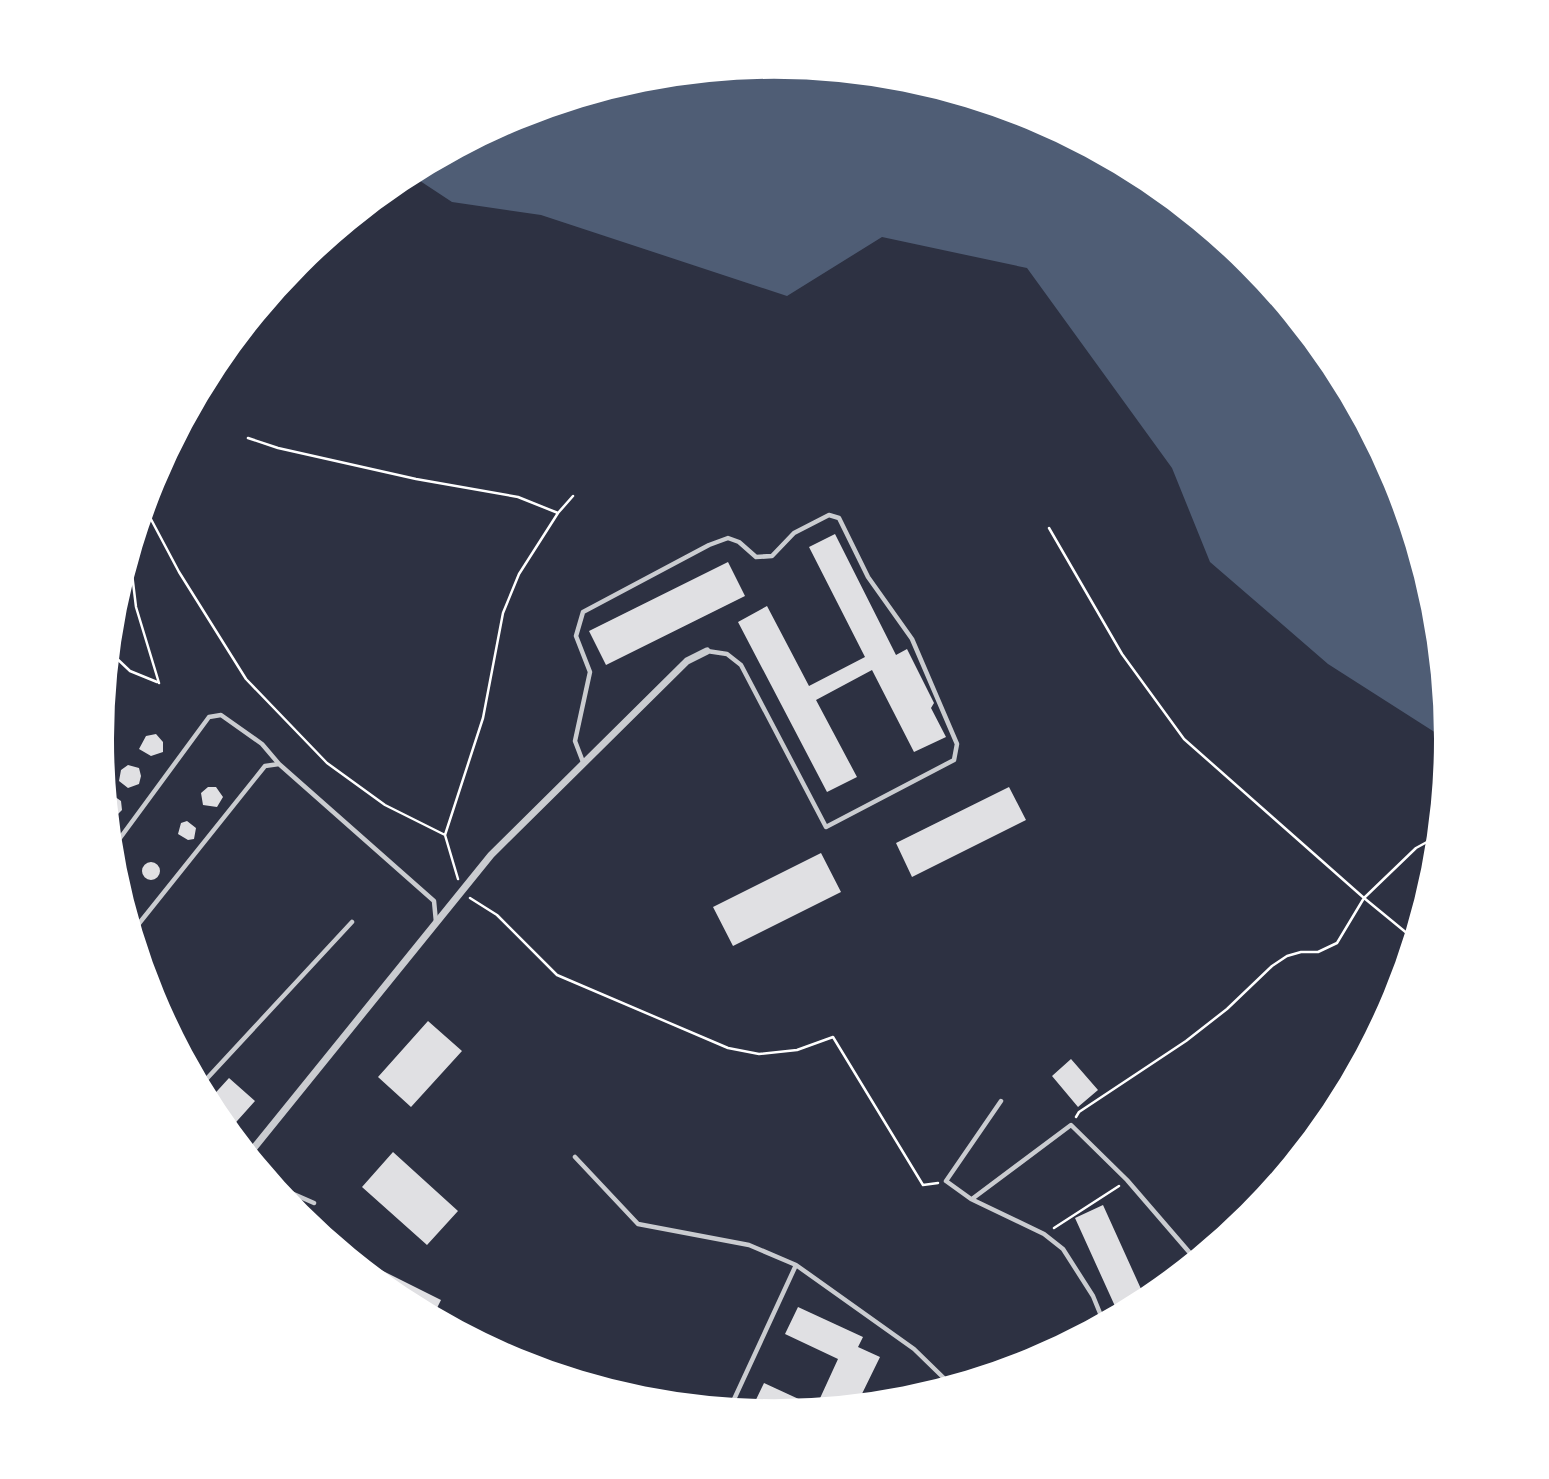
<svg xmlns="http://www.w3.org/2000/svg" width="1549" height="1479" viewBox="0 0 1549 1479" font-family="Mulish,sans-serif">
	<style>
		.water { fill: #4f5d75 }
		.building { fill: #e0e0e3 }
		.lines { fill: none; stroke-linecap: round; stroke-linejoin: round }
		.path { stroke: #fff; stroke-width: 2.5 }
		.service { stroke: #caccd0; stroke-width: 4.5 }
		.minor { stroke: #caccd0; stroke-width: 7 }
	</style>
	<rect width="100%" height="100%" fill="#2d3142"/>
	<path class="water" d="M775,67l131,13 126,38 117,62 102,84 83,102 62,116 39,127 12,131 -119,-76 -118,-102 -38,-94 -145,-200 -145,-31 -95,59 -246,-81 -89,-13 -41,-27 106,-57 127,-39z"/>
	<path class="building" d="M835,534l61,121 11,-6 27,54 -3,5 15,29 -32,15 -42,-82 -56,30 41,77 -30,15 -89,-170 29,-16 42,80 56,-29 -56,-110z
		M728,562l17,34 -139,69 -17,-34z
		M156,734l7,8v10l-12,4 -12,-7 7,-13z
		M128,765l11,3 2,8 -2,8 -11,4 -9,-7 2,-11z
		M208,787h8l7,10 -6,10 -14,-2 -2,-12z
		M1009,787l17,33 -114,57 -16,-34z
		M111,794l10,7 1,9 -8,8h-5l-2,-23z
		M187,821l9,7 -2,11 -6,1 -10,-6 3,-11z
		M821,853l20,39 -108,54 -20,-39z
		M142 871a9 9 0 1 1 18 0a9 9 0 1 1-18 0Z
		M122,894l8,7 -3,11z
		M428,1021l34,30 -51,56 -33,-30z
		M1071,1059l27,31 -20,17 -26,-31z
		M229,1078l26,23 -26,29 -21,-29z
		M393,1152l65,59 -31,34 -65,-58z
		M1103,1205l43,95 -27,15 -44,-97z
		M300,1215l35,21 -4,6 -31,-26z
		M365,1262l76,38 -8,16 -33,-17 -38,-32z
		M798,1307l65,30 -5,10 22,10 -23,47 -83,8 -23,-2 13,-27 52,24 22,-48 -53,-25z
		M664,1393l21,10v1l-26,-3z"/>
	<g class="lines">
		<path class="path" d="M248,438l30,10 138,31 102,18 40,16
			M145,508l34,64 67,107 81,84 58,42 60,30
			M1049,528l73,126 62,85 180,159 50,41
			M130,557l6,50 23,76
			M110,652l20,19 27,11
			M458,879l-13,-44 38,-117 20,-105 16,-39 39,-61 15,-17
			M470,898l27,17 60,60 171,73 31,6 38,-4 36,-13 90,148 15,-2
			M1076,1117l3,-5 107,-71 41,-32 45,-43 15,-10 14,-4h17l19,-9 27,-45 52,-50 22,-12
			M1054,1228l65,-42"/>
		<path class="service" d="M583,762l-8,-21 15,-69 -14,-36 7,-24 126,-67 19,-7 11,4 17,15 16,-1 22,-23 35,-18 10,3 29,59 44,62 45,105 -3,16 -128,67 -85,-162 -14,-11 -20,-3
			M112,849l97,-132 12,-2 41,29 17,20
			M133,931l132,-165 14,-2 155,137 2,21
			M200,1086l152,-164
			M1001,1101l-55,80 25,18 73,35 19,15 30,47 11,27
			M575,1157l63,67 111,21 47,20
			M273,1185l41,18
			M972,1199l99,-74 56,55 69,80
			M453,1327l1,-1
			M730,1408l66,-143 118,84 38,37"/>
		<path class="minor" d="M249,1154l242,-299 196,-194 20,-10"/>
	</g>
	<path d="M0 0H1549V1479H0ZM114 739a660 660 0 1 1 1320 0a660 660 0 1 1-1320 0Z" fill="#fff" fill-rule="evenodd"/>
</svg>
